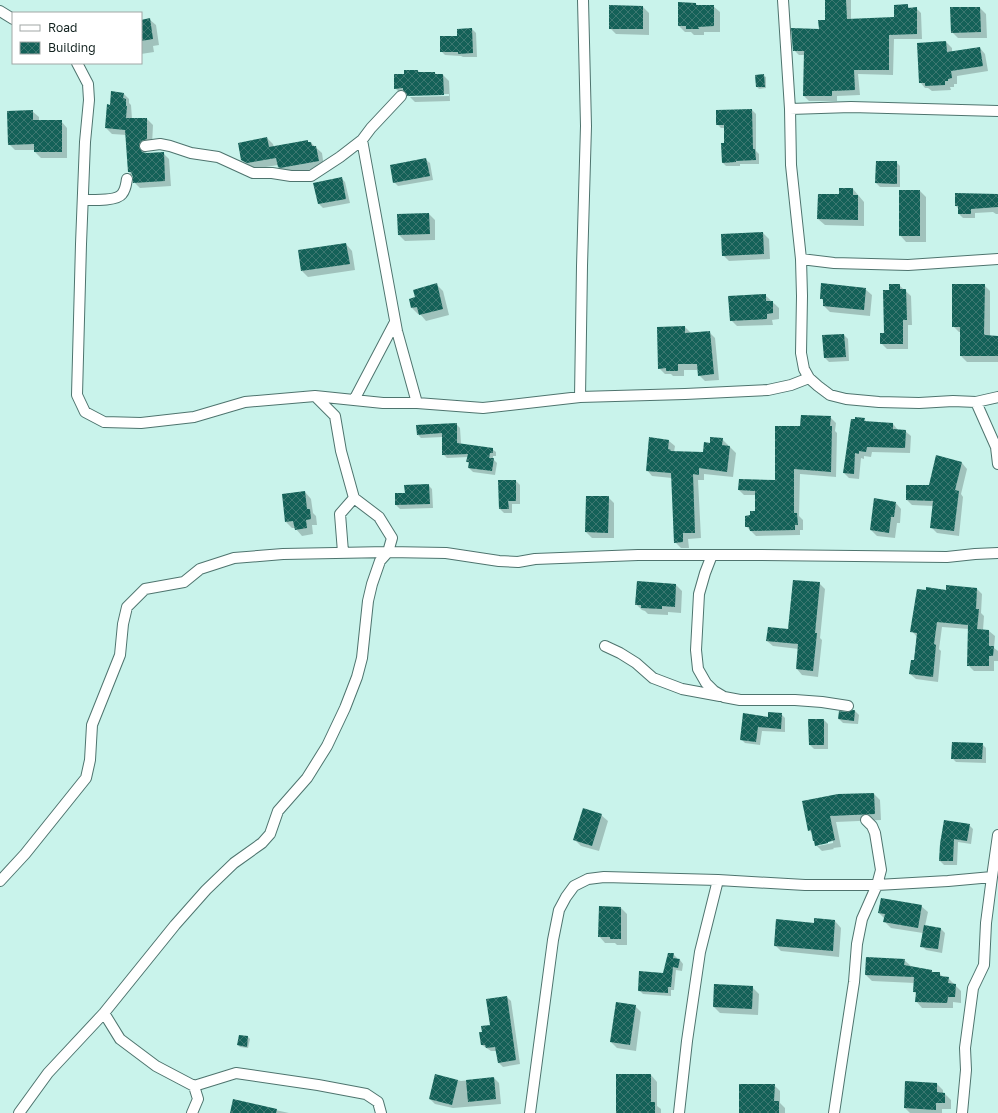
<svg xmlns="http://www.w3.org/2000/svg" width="998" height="1113" viewBox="0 0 998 1113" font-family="'Golos Text',sans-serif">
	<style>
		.shadow { fill: #0003; fill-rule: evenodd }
		.building { fill: url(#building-cross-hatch) }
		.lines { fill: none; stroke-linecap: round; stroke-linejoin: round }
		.minor-casing { stroke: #4e746e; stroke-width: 12 }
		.minor { stroke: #fff; stroke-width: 10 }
	</style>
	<defs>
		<pattern id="building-cross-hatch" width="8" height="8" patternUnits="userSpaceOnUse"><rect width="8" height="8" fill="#146158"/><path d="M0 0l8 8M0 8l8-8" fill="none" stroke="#3d7871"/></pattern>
	</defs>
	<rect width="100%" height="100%" fill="#c9f3eb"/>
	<path class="shadow" d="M826,0h25v20l44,-2 12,-13 3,4 6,-1 5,5 1,26h-28l-1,36 -35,-1 2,21 -23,1v5h-28l-5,-5 1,-41h-6l-5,-5 26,-20 6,-9z
		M696,4l2,2h15l7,6v20h-16v3h-10l-3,-3h-6l-6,-6z
		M643,7l6,6v22l-33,-1 -6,-6z
		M980,8l6,6 1,24h-29l-6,-6z
		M149,19l7,6 3,20 -6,1 1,6 -13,2v-33z
		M472,29l4,4 1,24h-14l-2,-1 -16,-1 -4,-4 17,-14z
		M946,42l6,6v4l28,-4 5,6 3,17 -31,5v8h-3v3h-4l1,3 -19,1 -4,-3h-3l-5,-6z
		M418,71l3,2h14l2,2h6l6,6 1,20 -35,1 -5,-5 39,-1v-2l-40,1v2l-1,-3h-7l-6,-6 10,-13z
		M764,76l2,1v11l-7,1 -2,-2z
		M123,93l6,6v4l2,2 1,14h15l6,6 -1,20 -8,5v3h19l6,6 2,27 -31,2 -6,-6v-4l-5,-6 -2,-37 -15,-1 -6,-6 5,-22z
		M752,110l4,4v37l3,3v10h-19v2h-14l-4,-4 3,-18v-16h-4l-4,-4z
		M32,111l7,6v4h22l6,7v30h-26l-6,-6v-2h-20l-6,-6z
		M267,138l6,6 1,4 37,-5 11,10 2,14 -37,7 -2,-1 -6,-6 -1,-2 -24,4 -6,-3 -6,-6z
		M426,160l4,3 3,17 -35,6 -4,-4z
		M896,162l4,4v21h-20l-4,-4z
		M341,178l4,4 5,21 -27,5 -4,-4 -4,-20z
		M853,189l11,13v24l-39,-1 -7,-6 22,-24z
		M920,191l6,6v45h-20l-6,-7z
		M998,195v19h-2l-3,-2 -18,1v5h-12l-4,-4v-5l-3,-3z
		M429,214l6,6v20l-30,1 -6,-6z
		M763,233l6,6 1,20 -41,2 -6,-6z
		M346,244l6,7 3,19 -47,7 -6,-6z
		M436,284l7,7 6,24 -23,6 -6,-7h-2l-6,-6 4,-10z
		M899,285l12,11 1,29h-4v24h-21l-6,-6 4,-9 5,-43z
		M984,285l6,6v46h8v25h-31l-6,-6v-24h-2l-6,-6z
		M865,289l7,6 -2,21 -40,-4 -6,-6v-4l-3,-4z
		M765,295l14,13v11l-7,1 1,5 -36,1 -6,-6z
		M685,327l6,6 18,-1 6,6 4,42 -14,1 -6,-6 -1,-5h-14v6h-11l-2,-2h-6l-6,-6z
		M844,335l4,4 1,22 -20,1 -4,-4 -2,-22z
		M830,417l6,6 -1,8 2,2 -1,44 -36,-3 -1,42 4,4v10h-3v5l-44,1 -10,-10 5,-10 5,-4v-17h-12l-5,-5 37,-9 25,-54z
		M864,419l4,4 25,1 5,6 7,1 6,5 -1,17 -38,-1 -1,5 -7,-1v3l-3,-1 -2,21 -10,-1 -5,-5z
		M456,424l4,4 1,16 31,5 4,3v4h-3v3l4,4 -2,12 -22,-3 -4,-4 1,-4 -3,-2 1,-5 -21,1 -4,-4v-17l-22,1 -3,-3z
		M722,439l6,6v1l2,1 6,6 -3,24 -29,-3v6h-6l3,58 -13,1 1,9h-8l-6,-6 -3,-64 -20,-2 -5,-6 22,-29 6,5 -1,6 30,1 6,-9z
		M962,463l5,6 -6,25 2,3 -4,39 -22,-3 -6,-6 3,-21 -22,-1 -5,-5 23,-14z
		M516,481l4,4v19h-8v9h-8l-4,-4z
		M428,485l4,4 1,19 -33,1 -4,-4 10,-11z
		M305,492l6,7 2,14 3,3 1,9h-5l1,9 -11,2 -6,-7 -1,-1h-3l-6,-6z
		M608,497l6,6v35h-22l-6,-6z
		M895,502l6,7 -1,14h-3l-2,15 -18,-2 -6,-6z
		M819,583l6,6 -5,49 2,2 -4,37 -16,-2 -5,-6 2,-20 -26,-3 -6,-5 22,-11z
		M676,585l6,6 -1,22 -13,-1v3l-20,-1 -3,-3 -3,-1 -6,-6z
		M977,589l5,5 -1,19 3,3 -1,14 6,1 6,5 -1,12 4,3v10h-4v10h-20l-6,-6 1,-36 -27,-2 -3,22 2,2 -3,31 -22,-3 -6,-5 4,-13 3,-24 -5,-6 35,-40z
		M855,711l4,4 -1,9 -15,-1 -4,-4 9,-6z
		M781,714l4,4v14l-23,-1 -2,14 -15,-2 -4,-4 28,-21z
		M824,720l4,4v25h-14l-4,-4z
		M982,744l4,4v15l-30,-1 -4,-4z
		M874,794l6,6 1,20 -45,2 5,25 -8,1 1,1 -12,2 -6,-6 -3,-11 -4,-4 -5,-28zM833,841v2l-15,3v-2z
		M601,815l7,6 -9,30 -18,-5 -7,-7z
		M945,821l24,4 4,4 -2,15 -13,-2 -1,23h-13l-4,-4z
		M921,906l7,6 -3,14 16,3 4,4 -3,20 -16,-3 -4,-4 1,-13 -32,-5 -7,-7 1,-2 -6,-6z
		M600,907l21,1 6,6v31h-10l-2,-2h-10l-6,-7z
		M815,919l20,2 6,7 -2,29 -58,-6 -6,-6 40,-21z
		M673,954l4,4v2h3l3,4 -1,7 -6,-1 -2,20h-3v6l-28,-2 -4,-4 25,-16z
		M904,960l7,6 20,5 3,2h5l4,4 5,1 13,13v12l-8,-1v6h-31l-6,-7 1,-7 -3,-2 1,-9 -43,-2 -6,-6z
		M752,987l7,7 -1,21 -38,-2 -6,-6z
		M507,997l4,4 9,63 -17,3 -4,-4 -2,-12h-6l-9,-6 1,-12 8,-7z
		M635,1006l6,6 -5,39 -19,-3 -6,-6z
		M239,1036l9,1 2,2 -2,9 -8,-1 -2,-2z
		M435,1075l26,6 33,-3 5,5 2,21 -48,4 -18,-4 -5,-5z
		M651,1075l6,7v24l4,3v4h-44z
		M937,1084l6,6v3l2,1 6,6v9h-9v4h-32l-5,-5z
		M774,1085l6,6v12l5,5v5h-45z
		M234,1101l55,12h1h-59z"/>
	<path class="building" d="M825,0h21l1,19 47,-2v-12l14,-1v4l9,-1v27l-28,1v35h-35l1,20 -23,1v5h-29l1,-45h-11l-2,-23 28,1 -1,-9h7z
		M678,2l18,1v2h18v21l-16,1 1,2h-13v-3h-8z
		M609,5l34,1v23h-34z
		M950,7h30l1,25 -30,1z
		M150,18l3,21 -12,2v-21z
		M472,28l1,25 -15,1v-2h-18v-16h17v-7z
		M946,41l1,11 33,-5 3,19 -32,5 1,7 -4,1v2h-3v4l-20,1v-3h-6l-2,-40z
		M404,70h14v2h17v2h8l1,21 -37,1v-2l-4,-4v-2l-9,1v-15h10z
		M764,74l1,13h-9l-1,-12z
		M111,91l13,2 -1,5 3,1v7h1l-1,12h21v21l-6,2 -2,3v3l3,5 5,1 17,-1 1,29 -32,2v-6l-2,-5h-3l-3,-42 -20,-2 2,-24 3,1z
		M752,109l1,40h2l1,11 -20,1v1l-14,1 -1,-20h3v-18h-8v-15z
		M33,110v10h29v32h-28v-8l-26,1 -1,-34z
		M267,137l2,10 39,-7v2h3l1,4h4l3,15 -39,7 -2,-1 -2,-9 -29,5 -6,-3 -3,-17z
		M426,158l4,18 -37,7 -3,-18z
		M876,161h21v23l-22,-1z
		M342,177l4,22 -28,5 -5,-21z
		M839,188h14v7h5v25l-41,-1 1,-25h21z
		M899,190h21v46h-21z
		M955,193l43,1v13l-27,2v5h-13v-8h-3z
		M429,213l1,21 -32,1 -1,-21z
		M763,232l1,22 -42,2 -1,-22z
		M346,243l4,21 -49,7 -3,-21z
		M437,283l6,26 -24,6 -2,-8 -6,1 -2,-9 6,-2 -2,-7z
		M821,283l45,5 -2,22 -41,-4v-7h-3z
		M889,284h11v5h6l1,31h-4v24h-23v-11h4l-1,-43h6z
		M952,284h33l-1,50 1,1 13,1v20h-38v-29h-8z
		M766,294v7h7v12l-6,1v5l-37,2 -2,-25z
		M685,326v7l25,-2 4,43 -16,2 -1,-12h-19v7h-12v-3l-8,1 -1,-42z
		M844,334l2,23 -22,1 -2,-23z
		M801,415l30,1 -1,10h2l-1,46 -37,-3v44h3l1,12h-3v5l-45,1 -1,-4h-4v-11l5,-1v-4h5v-20l-17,-1 1,-11 36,1v-54h25z
		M855,417l10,1 -1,3 29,2v6l13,1 -1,18 -38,-1 -1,5 -7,-1v3l-4,-1 -1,21 -11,-1 8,-54h4z
		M457,423v20l36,5v5h-3l-1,5h5l-2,13 -24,-3 1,-6h-3l2,-8 -26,1v-22l-25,2 -1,-10z
		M649,437l20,3 -1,9 3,1 -1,1 33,1 1,-10 6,1v-6l13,1 -1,7 8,1 -3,26 -28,-4v7l-6,-1 2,59h-12v9l-9,1 -3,-70 -25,-2z
		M936,455l26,7 -7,28 4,1 -5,40 -24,-3 3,-27 -27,-1v-15h23z
		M498,480h18v21h-8l1,8h-10z
		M429,484l1,20 -35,1v-12h10l-1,-8z
		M305,491l2,18h3l1,10 -5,1 1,8 -12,2 -2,-9 -8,1 -3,-28z
		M586,496h23l-1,37 -23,-1z
		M874,498l22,4 -2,15h-3l-2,16 -19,-3z
		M793,580l27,2 -5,51h2l-4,38 -17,-2 2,-25 -32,-3 2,-14 20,2z
		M637,581l39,3 -1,23 -13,-1v3l-21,-1v-3h-6z
		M946,585l31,3 -1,21h3l-2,20 12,1v16h5l-1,10h-4v10h-22l1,-41 -31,-3 -3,22 2,1 -3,32 -24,-3 2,-14h3l3,-27 -7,-1 7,-43 9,1v-3l20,3z
		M853,710h2l-1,11 -16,-2 1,-8 8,1z
		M768,712l14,1 -1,16 -23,-2 -2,15 -16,-2 3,-27 25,4z
		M808,719h16v26h-15z
		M952,742l31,1 -1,16h-31z
		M874,793l1,21 -45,2 5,24 -7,2v1l-13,3 -1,-5h-1l-2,-11 -3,1 -6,-30 36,-7z
		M583,808l19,6 -10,32 -19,-6z
		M944,820l26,4 -3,17 -13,-2 -1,22h-14l1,-17z
		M881,898l41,7 -4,23 -35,-6 2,-8 -7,-1z
		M599,906l22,1v32h-11v-2h-12z
		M814,918l21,2 -2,31 -59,-5 2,-27 38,4z
		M924,925l17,3 -3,21 -18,-2z
		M668,953h6l-1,5 7,1 -2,9 -5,-1 -2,20h-3v6l-30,-2 1,-20 24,2z
		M866,957l39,2 -1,6 28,5v2h8v4l9,1 -1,6 8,1 -1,13h-7l-1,6 -32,-1 1,-10h-3l1,-15 -49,-2z
		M714,984l39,2 -1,23 -39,-2z
		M507,996l9,64 -18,3 -3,-16 -9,1 -1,-3h-4l-2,-13h3l-1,-6 9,-1 -4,-26z
		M616,1002l20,3 -6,40 -20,-3z
		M239,1035l9,1 -1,11 -10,-2z
		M435,1074l23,6 -6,25 -23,-6z
		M616,1074h35v28h4v11h-39z
		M494,1077l2,22 -28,3 -2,-22z
		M905,1081l32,2v9l8,1v10h-9v7l-32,-2z
		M739,1084h36l-1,17h5v12h-40z
		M233,1099l44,10 -1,4h-46z"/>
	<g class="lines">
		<defs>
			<path id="minor" d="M783,0l7,109 1,56 10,94 1,37 -1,57 3,16 5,9 9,8 12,9 16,4 33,3 40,1 34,-2 23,1 22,-5
				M0,11l13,8
				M77,63l11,21 1,16 -4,42 -4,102 -4,151 8,17 19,10 37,1 53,-6 51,-15 70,-6 68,7h34l66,5 97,-11 105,-3 83,-4 23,-5 18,-7
				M401,96l-30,32 -9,12 35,191 20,72
				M790,109l61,-2 147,4
				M145,146l15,-2 10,2 21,7 27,4 35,16h19l19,3h20l29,-19 22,-17
				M83,200c9,0 34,1 39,-6 4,-5 4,-10 5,-15
				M801,259l33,4 74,2 90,-6
				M580,397l2,-131 4,-140 -3,-126
				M354,400l41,-78
				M976,402l20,45 2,17
				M343,552l-3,-38 14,-16
				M712,555l-7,18 -6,21 -3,56 2,19 8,14 8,8 10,6 16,3h55l27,2 26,4
				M605,646l15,7 16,10 17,15 29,11 38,7
				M0,881l25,-27 61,-76 4,-18 2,-35 28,-70 3,-31 4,-17 18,-18 39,-7 16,-13 34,-11 49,-4 105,-2 58,1 53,8 19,1 17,-3 103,-4h118l191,2 28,-3 23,-1
				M104,1013l16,26 36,27 38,20 4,13 -6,14
				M194,1086l42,-13 82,12 48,9 12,8 3,11
				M19,1113l29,-40 56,-60 71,-88 31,-35 28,-27 28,-20 8,-9 8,-23 29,-33 20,-32 18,-38 12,-31 5,-19 6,-57 4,-17 8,-23 8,-9 4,-14 -13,-21 -25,-19 -13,-47 -6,-35 -20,-20
				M530,1113l23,-173 6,-30 7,-13 8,-11 14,-7 16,-2 114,3 87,5h72l71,-4 44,-4 6,-42
				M679,1113l8,-72 13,-89 18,-72
				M834,1113l6,-40 14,-91 3,-38 5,-25 15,-34 4,-15 -6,-37 -3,-7 -6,-6
				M962,1113l4,-43 -1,-22 8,-60 11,-23 2,-42 6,-46"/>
		</defs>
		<use href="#minor" class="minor-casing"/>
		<use href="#minor" class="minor"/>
	</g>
	<rect x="12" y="12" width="130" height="52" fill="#ffffff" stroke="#a1a7a6"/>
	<rect x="20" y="25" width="20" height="6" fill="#ffffff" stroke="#a1a7a6"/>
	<text x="48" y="32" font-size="12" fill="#132320">Road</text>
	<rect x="20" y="42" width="20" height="12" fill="url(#building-cross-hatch)" stroke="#a1a7a6"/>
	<text x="48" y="52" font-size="12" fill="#132320">Building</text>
</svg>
